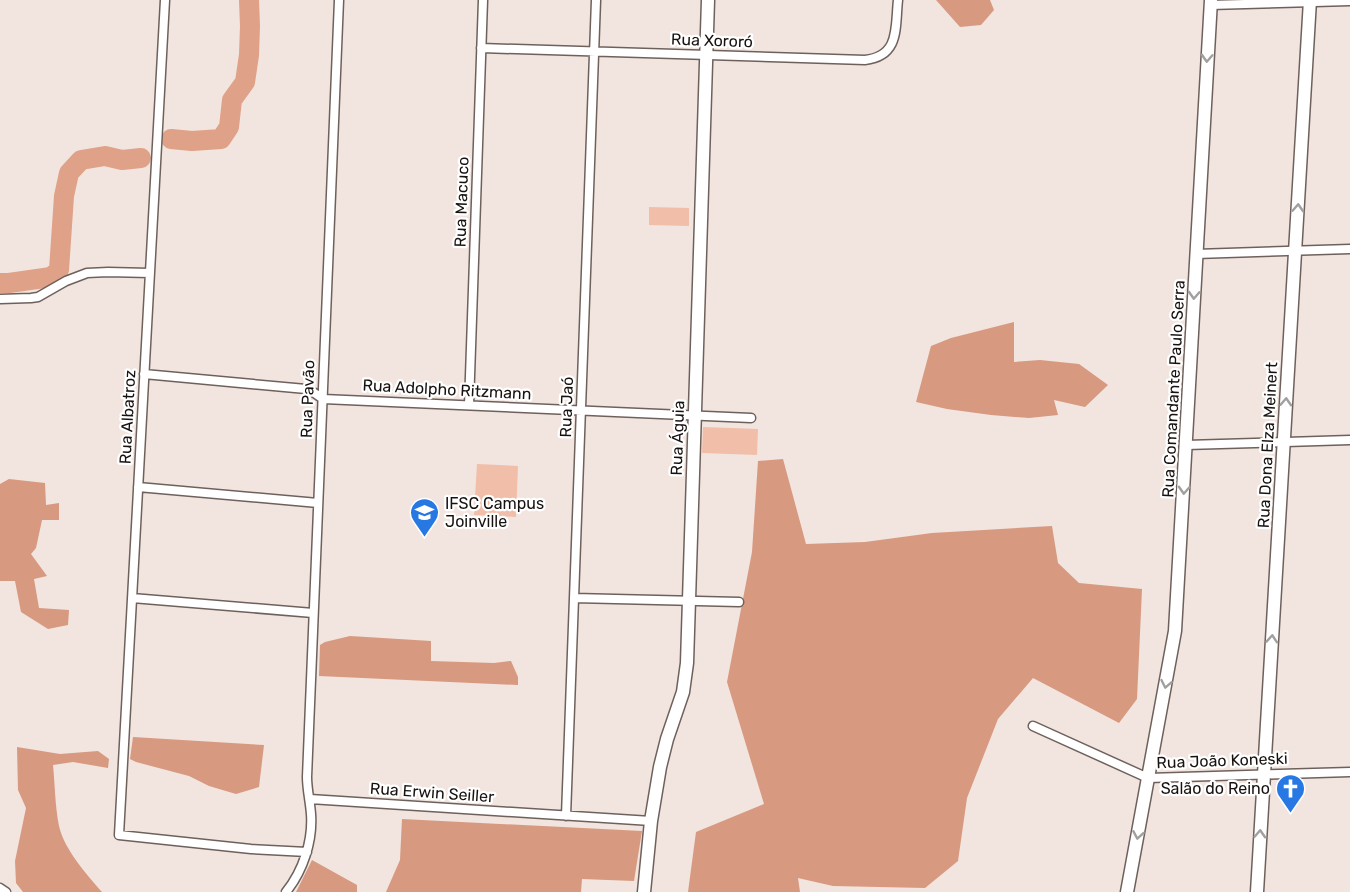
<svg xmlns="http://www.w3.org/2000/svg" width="1350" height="892" viewBox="0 0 1350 892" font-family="Rubik,sans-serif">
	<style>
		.green { fill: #f1bea9 }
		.forest { fill: #d7997f }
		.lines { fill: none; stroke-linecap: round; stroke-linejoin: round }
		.river { stroke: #dfa187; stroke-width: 20 }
		.street-casing { stroke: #6e615c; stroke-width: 11 }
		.secondary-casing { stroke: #6e615c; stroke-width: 15 }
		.street { stroke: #fff; stroke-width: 8 }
		.secondary { stroke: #fff; stroke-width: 12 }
		.oneway { stroke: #a2a09f }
		.labels { text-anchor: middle; stroke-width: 4.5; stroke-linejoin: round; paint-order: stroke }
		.street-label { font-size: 16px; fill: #171210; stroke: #fff }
		.poi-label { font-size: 16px; fill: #171210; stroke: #fff; text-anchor: start }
	</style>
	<rect width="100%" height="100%" fill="#f2e4de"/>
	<path class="green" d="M649,207l40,1v18l-40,-1z
		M703,427l55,2 -1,26 -55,-2z
		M477,464l41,2 -2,51 -42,-2z"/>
	<path class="forest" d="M936,0h54l4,10 -13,15 -21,2z
		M1014,322v40l26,-2 39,4 29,21 -23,22 -31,-7 4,15 -29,3 -38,-3 -44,-6 -31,-7 15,-56 20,-8z
		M783,459l23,85 59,-2 67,-9 120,-7 6,37 21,20 63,6 -5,110 -18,24 -86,-45 -35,41 -31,79 -9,63 -33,27 -92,-2 -35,-8 2,14h-112l8,-60 68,-28 -37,-122 25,-130 6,-91z
		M9,479l36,4 1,22 13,-2v17h-17l-6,28 -5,6 16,22 -13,3 5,29 30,2 -1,15 -20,4 -27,-17 -6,-31h-15v-97z
		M350,636l81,5v20l63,2 17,-2 7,16v8l-199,-9 1,-31 5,-3z
		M133,737l131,8 -5,42 -23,7 -27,-8 -20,-10 -53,-14 -6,-3z
		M17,747l43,7 38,-3 11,8 -1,9 -35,-6 -20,3c2,20 2,41 6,61 5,23 28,49 43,66h-79l-7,-9 -1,-22 11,-53 -8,-18z
		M402,819l240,12 -8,50 -52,-2 -1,13h-195l14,-32z
		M312,860l45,25v7h-61z"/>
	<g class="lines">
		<path class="river" d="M171,139l21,2 29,-2 8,-12 3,-27 13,-18 4,-27 1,-29 -1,-26
			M0,283h9l42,-6 8,-7 5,-74 5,-23 12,-13 24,-4 17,4 19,-2"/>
		<defs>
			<path id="street" d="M165,0l-46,835 132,14 56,3
				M1210,5l140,-4
				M481,48l384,12c35,-4 30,-32 33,-60
				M1196,254l154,-5
				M0,299l31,-1 7,-1 28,-16 21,-8 21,-1 42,1
				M144,374l162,15 7,3 10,7 428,19
				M469,405l14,-405
				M1186,445l164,-5
				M138,487l180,16
				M132,598l181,15
				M574,598l165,4
				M1033,726l115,52 202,-6
				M310,799l341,22
				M566,816l30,-816
				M0,888l6,4
				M286,892c17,-21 27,-51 25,-78 -1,-13 -4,-25 -4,-37l32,-777"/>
			<path id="secondary" d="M644,892l7,-71 9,-54 7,-28 16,-47 4,-29 21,-663
				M1127,892l48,-261 36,-631
				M1257,892l53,-892"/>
		</defs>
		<use href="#street" class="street-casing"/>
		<use href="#secondary" class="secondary-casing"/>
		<use href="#street" class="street"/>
		<use href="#secondary" class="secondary"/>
	</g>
	<defs><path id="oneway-chevron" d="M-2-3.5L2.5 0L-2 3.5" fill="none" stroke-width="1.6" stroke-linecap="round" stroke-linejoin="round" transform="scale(1.5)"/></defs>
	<g class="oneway">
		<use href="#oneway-chevron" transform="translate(1207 58) rotate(93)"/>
		<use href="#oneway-chevron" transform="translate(1298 208) rotate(-87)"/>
		<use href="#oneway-chevron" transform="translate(1194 295) rotate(93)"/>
		<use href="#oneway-chevron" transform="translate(1286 402) rotate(-87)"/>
		<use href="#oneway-chevron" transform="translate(1184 490) rotate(93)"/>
		<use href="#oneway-chevron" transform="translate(1272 639) rotate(-86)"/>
		<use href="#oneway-chevron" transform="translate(1166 684) rotate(101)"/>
		<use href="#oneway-chevron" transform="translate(1260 834) rotate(-87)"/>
		<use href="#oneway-chevron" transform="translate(1138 835) rotate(100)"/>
	</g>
	<defs>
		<symbol id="university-pin" viewBox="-11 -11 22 30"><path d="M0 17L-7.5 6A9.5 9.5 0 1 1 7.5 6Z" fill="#2778e3" stroke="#fff"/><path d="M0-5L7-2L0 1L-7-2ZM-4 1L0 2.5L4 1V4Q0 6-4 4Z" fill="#fff"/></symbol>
		<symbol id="church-pin" viewBox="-11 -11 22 30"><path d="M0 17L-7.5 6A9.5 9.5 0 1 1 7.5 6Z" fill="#2778e3" stroke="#fff"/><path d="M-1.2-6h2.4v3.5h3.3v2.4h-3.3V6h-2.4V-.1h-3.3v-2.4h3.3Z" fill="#fff"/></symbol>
	</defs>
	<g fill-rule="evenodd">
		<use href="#university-pin" x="408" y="496" width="33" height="45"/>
		<use href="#church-pin" x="1274" y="772" width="33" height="45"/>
	</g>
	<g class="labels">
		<g class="street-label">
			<text transform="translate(712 40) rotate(2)" y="6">Rua Xororó</text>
			<text transform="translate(461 202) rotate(-88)" y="6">Rua Macuco</text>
			<text transform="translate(447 389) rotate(3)" y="6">Rua Adolpho Ritzmann</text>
			<text transform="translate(1173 389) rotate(-87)" y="6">Rua Comandante Paulo Serra</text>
			<text transform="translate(307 399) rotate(-88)" y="6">Rua Pavão</text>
			<text transform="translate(566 407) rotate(-88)" y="6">Rua Jaó</text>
			<text transform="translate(127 417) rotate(-87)" y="6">Rua Albatroz</text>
			<text transform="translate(677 438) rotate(-88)" y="6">Rua Águia</text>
			<text transform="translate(1267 445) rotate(-87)" y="6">Rua Dona Elza Meinert</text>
			<text transform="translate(1222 760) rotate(-2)" y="6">Rua João Koneski</text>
			<text transform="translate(432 792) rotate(4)" y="6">Rua Erwin Seiller</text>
		</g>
		<g class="poi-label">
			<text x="445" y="509">IFSC Campus<tspan x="445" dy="18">Joinville</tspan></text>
			<text x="1270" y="794" text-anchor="end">Salão do Reino</text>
		</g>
	</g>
</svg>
